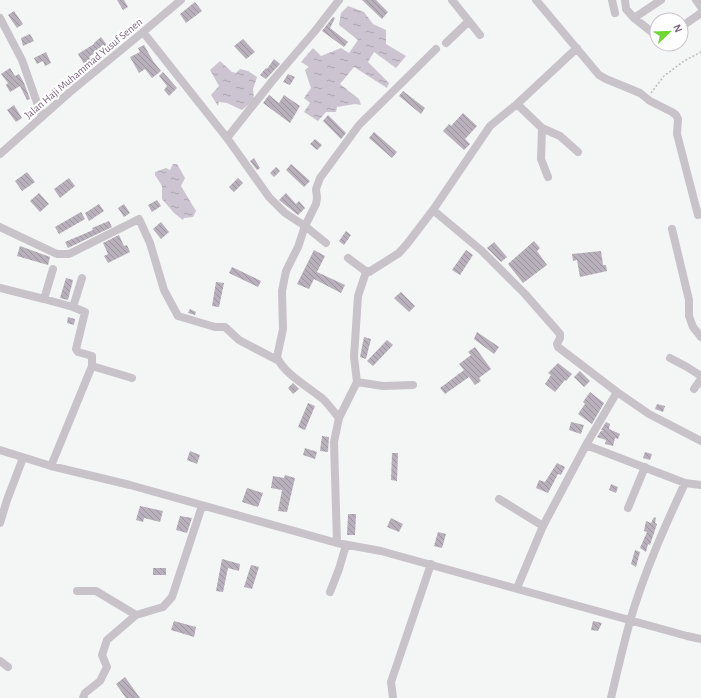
<svg xmlns="http://www.w3.org/2000/svg" width="701" height="698" viewBox="0 0 701 698" font-family="'Alegreya Sans',sans-serif">
	<style>
		.water { fill: url(#water-ripples) }
		.building { fill: url(#building-back-hatch) }
		.lines { fill: none; stroke-linecap: round; stroke-linejoin: round }
		.path { stroke: #bebabf; stroke-width: 1.5; stroke-dasharray: 2 2; stroke-linecap: butt }
		.minor { stroke: #c8c2c9; stroke-width: 8 }
		.labels { text-anchor: middle; stroke-width: 4; stroke-linejoin: round; paint-order: stroke }
		.street-label { font-size: 11px; fill: #7e6783; stroke: #fff }
	</style>
	<defs>
		<pattern id="water-ripples" width="26" height="14" patternUnits="userSpaceOnUse"><rect width="26" height="14" fill="#ccc4d0"/><path d="M2 4q2-2 4 0t4 0M15 11q2-2 4 0t4 0" fill="none" stroke="#aba3ae"/></pattern>
		<pattern id="building-back-hatch" width="6" height="6" patternUnits="userSpaceOnUse"><rect width="6" height="6" fill="#b8b0bb"/><path d="M-1 5l2 2M0 0l6 6M5-1l2 2" fill="none" stroke="#9b939d"/></pattern>
	</defs>
	<rect width="100%" height="100%" fill="#f3f6f4"/>
	<path class="water" d="M348,6l16,6 9,12 13,6v14l20,12 -10,12 -22,-16 -6,10 21,21 -2,5 -33,-21 -14,17 19,15 2,6 -6,-1 -18,3 -1,5h-10l-8,9 -14,-9 6,-9 -6,-5 7,-10 -6,-18 4,-3 -8,-5 12,-14 8,8 20,-8 8,5 9,-13 -19,-15 2,-12z
		M220,61l12,11 4,1 4,-4 8,2 9,6 -4,12 1,11 -12,10 -15,-7 -8,-1 -1,4 -7,-11 8,-9 -9,-16z
		M173,164h4l8,14 -4,8 15,25 -3,6 -9,1 -1,2 -9,-7 -12,-14v-13l-7,-11v-3l11,-4 4,2z"/>
	<path class="building" d="M117,0h7l4,7 -5,3z
		M362,0h14l12,12 -6,7z
		M195,2l7,9 -16,12 -6,-9z
		M14,11l9,13 -6,4 -9,-13z
		M333,17l2,1 -5,10 18,14 -4,5 -22,-16z
		M30,34l4,7 -11,5 -2,-8z
		M101,37l8,11 -8,5 -2,-3 -10,7 4,6 -7,4 -8,-13 16,-10v-1z
		M243,39l12,13 -9,7 -12,-13z
		M144,45l9,16 8,10 -9,7 -7,-9 -6,4 -9,-16 10,-5 -2,-4z
		M46,52l5,11 -6,3 -2,-5 -6,3 -3,-6z
		M274,59l6,5 -14,15 -6,-4 6,-7 1,1z
		M10,68l5,8 4,-2 5,9 6,16 -3,1 -7,-14 -10,6 -4,-7 2,-2 -7,-9z
		M163,72l14,16 -8,8 -5,-6 3,-4 -8,-10z
		M288,74l7,3 -5,8 -7,-3z
		M403,91l22,17 -4,6 -22,-18z
		M269,95l10,8 5,-8 16,11 -10,17 -27,-20z
		M14,105l8,13 -6,4 -9,-12z
		M463,113l14,13 -12,13 5,5 -6,6 -21,-19 6,-7 2,2z
		M328,115l18,18 -5,6 -18,-18z
		M374,132l23,20 -5,6 -23,-20z
		M315,139l7,6 -5,5 -7,-6z
		M254,158l6,10 -3,2 -7,-9z
		M291,164l19,17 -6,6 -18,-17z
		M276,167l4,4 -6,6 -4,-4z
		M27,172l8,10 -13,9 -7,-10z
		M69,178l6,8 -15,12 -6,-9z
		M238,178l5,5 -9,9 -5,-5z
		M39,193l10,11 -9,8 -10,-11z
		M286,193l10,11 3,-3 6,7 -7,7 -19,-15z
		M157,200l4,6 -9,6 -4,-7z
		M99,204l5,7 -15,10 -4,-8z
		M124,204l6,9 -6,4 -6,-9z
		M81,212l4,7 -26,15 -4,-7z
		M109,221l3,6 -44,21 -3,-6 28,-12 -1,-2z
		M161,222l8,10 -8,7 -8,-10z
		M346,231l5,4 -7,10 -5,-4z
		M119,235l5,11 3,-1 3,7 -22,11 -4,-7 4,-2 -5,-11z
		M534,241l6,7 -3,3 10,14 -24,18 -15,-19z
		M494,242l13,15 -6,5 -14,-14z
		M20,246l30,11 -2,8 -31,-9z
		M314,250l11,6 -8,16 28,13 -4,8 -27,-14 -5,10 -12,-5z
		M466,250l7,5 -13,20 -8,-5z
		M601,251l2,14h3l1,6 -27,6 -3,-17 -4,1 -1,-7z
		M232,267l29,14 -3,6 -29,-14z
		M66,278l7,2 -5,20 -8,-2z
		M216,282l8,1 -5,24 -7,-1z
		M401,292l14,14 -6,6 -15,-14z
		M190,309l6,3 -1,3 -7,-2z
		M68,317l7,2 -1,6 -7,-2z
		M477,332l22,15 -5,7 -20,-15z
		M364,337l7,2 -5,20 -6,-2z
		M387,340l6,5 -20,21 -6,-5z
		M475,347l16,22 -12,9 2,3 -6,4 -6,-8 -24,17 -5,-6 24,-18 -5,-6 12,-9 -3,-3z
		M558,363l14,11 -6,7 -1,-1 -10,12 -10,-8 6,-9 -3,-2z
		M580,371l10,10 -6,6 -10,-10z
		M293,383l6,6 -6,5 -5,-6z
		M590,392l14,11 -12,21 -14,-10 7,-10 -2,-2z
		M308,403l7,3 -10,24 -7,-3z
		M657,404l8,2 -2,6 -8,-3z
		M571,422l13,3 -3,9 -12,-4z
		M606,422l4,2 -1,5 11,5 -2,5 -3,-1 -2,8 -8,-2 1,-4 -9,-3 4,-6h3l-3,-1z
		M322,436l7,1 -1,15 -8,-1z
		M305,448l12,4 -2,7 -12,-4z
		M190,451l10,4 -3,9 -10,-4z
		M645,452l7,2 -2,6 -7,-2z
		M392,453h6l-1,28 -6,-1z
		M557,463l8,4 -4,8 -3,-1 -10,19 -12,-5 3,-8 6,2z
		M285,475l10,3 -8,34 -9,-1 4,-21 -11,-2 2,-12 11,2z
		M611,484l7,3 -2,6 -7,-3z
		M247,488l16,5 -5,14 -16,-5z
		M140,506l23,5 -3,11 -16,-4 -1,4 -7,-2z
		M348,514h8l-1,21h-8z
		M180,516l12,2 -5,15 -11,-3z
		M654,517l2,1 -1,5 2,1 -7,21 -2,-1 -2,8 -6,-4 7,-16 -3,-1 2,-10 5,2z
		M391,518l12,6 -4,8 -12,-5z
		M438,532l8,2 -4,14 -8,-2z
		M635,550l5,2 -4,15 -5,-3z
		M222,559l18,5 -1,7 -11,-3 -5,24 -7,-1z
		M251,565l8,2 -7,22 -8,-2z
		M153,568h13v7h-13z
		M174,621l22,6 -2,10 -23,-7z
		M593,621l9,2 -4,8 -7,-1z
		M125,677l15,21h-14l-10,-14z"/>
	<g class="lines">
		<path class="path" d="M651,93l13,-17 20,-15 17,-9"/>
		<path class="minor" d="M452,0l28,35
			M536,0l63,75 7,4 34,14 10,8 22,11 4,3 2,4 -1,15 21,81
			M612,0l3,13
			M625,0l1,9 8,9 23,18
			M696,0l5,7
			M0,18l22,42 20,57
			M634,18l27,-18
			M681,27l20,-14
			M143,32l84,106 42,59 16,16 20,13 21,17
			M446,43l23,-22
			M517,104l25,24 -1,31 7,18
			M542,128l18,8 18,16
			M227,138l46,-58 42,-49 24,-31
			M0,154l70,-62 73,-60 38,-32
			M433,210l49,41 43,43 35,40v4l-3,6 1,3 59,45 32,22 52,27
			M0,227l57,27h12l70,-35 11,24 14,47 14,26 37,11h10l14,13 40,21
			M672,229l17,71v16l4,11 8,10
			M348,258l16,12 5,2 30,-19 8,-9 26,-34 57,-84 27,-22 60,-56
			M0,288l44,11 29,8 12,5 -9,37 2,3 14,4v10l-41,100
			M44,299l9,-30
			M73,307l9,-29
			M670,358l17,9 14,9
			M92,366l40,12
			M357,382l26,4 30,-1
			M694,389l7,-10
			M339,418c-5,-6 -10,-13 -16,-19 -13,-11 -40,-26 -46,-42l6,-28 -1,-38 4,-20 12,-24 7,-21 11,-22 1,-6 -1,-9 4,-11 39,-53 77,-76
			M586,445l99,38 16,2
			M0,450l51,16 79,19 207,58 44,8 306,85 14,3
			M499,499l44,27
			M628,508l17,-41
			M0,523l7,-23 16,-42
			M337,543l-3,-101 5,-24 18,-36 -3,-25 4,-61 8,-24
			M517,588l26,-62 43,-81 31,-53
			M77,591h19l40,24
			M330,592l9,-23 7,-24
			M0,661l8,6
			M83,698l2,-5 15,-12 7,-14 -5,-12 5,-15 29,-25 27,-8 9,-10 30,-91
			M393,698l-2,-16 40,-118
			M611,698c6,-26 12,-51 19,-77 14,-48 34,-93 55,-138"/>
	</g>
	<g class="labels">
		<g class="street-label">
			<text transform="translate(83 68) rotate(-40)" y="4">Jalan Haji Muhammad Yusuf Senen</text>
		</g>
	</g>
	<g transform="translate(669 32) rotate(67)"><circle r="19" fill="#ffffff" stroke="#cbc2cd"/>
	<path d="M0-3L7 15L0 10L-7 15Z" fill="#6dd930"/>
	<text y="-6" font-size="11" font-weight="bold" text-anchor="middle" fill="#7e6783">N</text>
	</g>
</svg>
